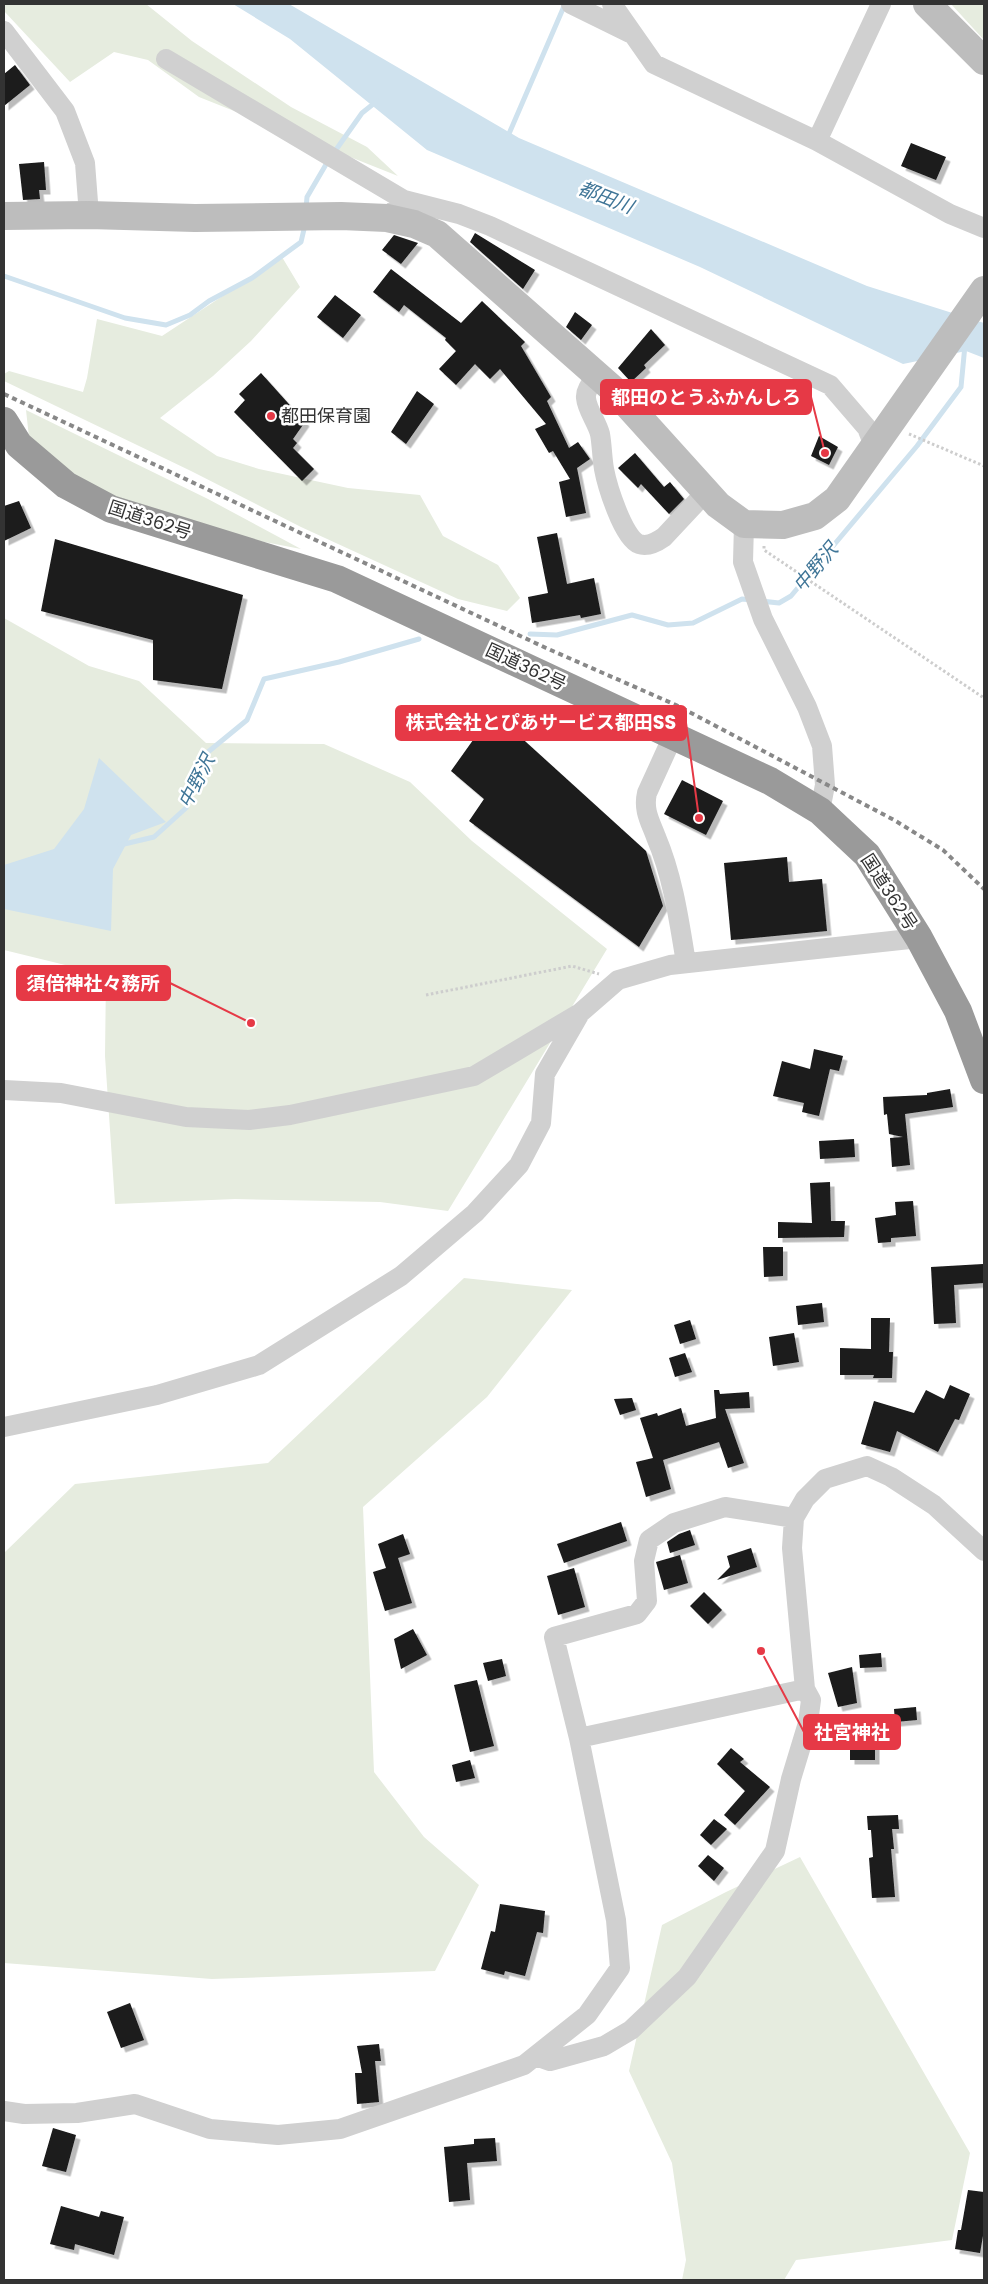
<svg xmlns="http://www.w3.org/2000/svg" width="988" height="2284" viewBox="0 0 988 2284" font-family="Poppins,'Noto Sans JP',sans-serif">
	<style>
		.green { fill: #e6ecdf }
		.water { fill: #cfe2ee }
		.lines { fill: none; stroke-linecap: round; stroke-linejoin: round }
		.stream { stroke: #cfe2ee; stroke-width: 5 }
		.building { fill: #1a1a1a; filter: url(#shadow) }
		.path { stroke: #cdcdcd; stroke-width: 3; stroke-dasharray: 2.5 2.5; stroke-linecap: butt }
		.street { stroke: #d0d0d0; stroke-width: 20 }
		.secondary { stroke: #bdbdbd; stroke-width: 28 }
		.highway { stroke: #9a9a9a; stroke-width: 28 }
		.rail { stroke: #888; stroke-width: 4; stroke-dasharray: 5 4; stroke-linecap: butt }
		.poi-dot { fill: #e63946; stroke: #fff; stroke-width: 2 }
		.labels { text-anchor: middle; stroke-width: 5; stroke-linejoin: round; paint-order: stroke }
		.poi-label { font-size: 18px; fill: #333; stroke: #fff; text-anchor: start }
		.street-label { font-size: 18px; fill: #333; stroke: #fff }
		.water-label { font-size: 19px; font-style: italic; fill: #3f7597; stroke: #fff }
		.leader { fill: none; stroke: #e63946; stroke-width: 2 }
		.callout-dot { fill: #e63946; stroke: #fff; stroke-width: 2 }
		.callout { fill: #e63946; stroke: #e63946; stroke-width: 2 }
		.callout-label { font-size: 19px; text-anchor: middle; font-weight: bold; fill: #fff }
	</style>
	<defs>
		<filter id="shadow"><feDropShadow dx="4.5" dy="4.5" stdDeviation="0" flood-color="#0004"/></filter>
	</defs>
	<rect width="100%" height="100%" fill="#fff"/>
	<path class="green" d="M4,4h142l46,37 99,66 76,40 31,29 -199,-79 -51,-37 -34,-8 -44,30 -66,-71z
		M951,4h33v36z
		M282,257l18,30 -49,54 -38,35 -53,42 57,38 42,13 89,19 72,7 23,41 55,29 22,33 -13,13 -49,-12 -157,-72 -110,-56 -187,-90v-7l5,-3 74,21 4,-14 10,-59 65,17z
		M26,410l182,89 93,50 -73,-14 -138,-46 -61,-52z
		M4,618l85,48 50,15 67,62 118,1 86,38 62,59 135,108 -159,262 -68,-9 -145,-3 -120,5 -10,-148 1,-81 -102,-25z
		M464,1278l108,12 -85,107 -124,110 11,265 50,65 55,48 -44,86 -223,8 -208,-16v-410l71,-69 193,-21z
		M800,1857l170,296 -18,87 -156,20 -12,20h-102l4,-20 -14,-97 -43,-92 33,-146 64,-33z"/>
	<path class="water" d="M233,4h56l230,134 348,148 117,37v35l-18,-7 -63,13 -203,-97 -273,-117 -137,-111z
		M99,758l67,64 -35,13 -18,34 -2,62 -107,-22v-44l50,-16 30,-40z"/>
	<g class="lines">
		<path class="stream" d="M508,136l57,-132
			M333,154l29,-41 15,-12
			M306,209l1,-12 21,-36
			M4,276l121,42 41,7 24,-10 19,-14 43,-23 49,-36 4,-17
			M761,601l18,2 12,-7 126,-150 44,-59 4,-42
			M530,634l27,1 75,-20 36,10 25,-2 49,-24 10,1
			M120,845l34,-8 32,-29 22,-56 39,-32 17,-41 75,-17 80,-23"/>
	</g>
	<path class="building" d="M15,65l15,20 -26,21v-32z
		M911,143l35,14 -10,23 -35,-14z
		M44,162l2,28h-7l1,9 -17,1 -4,-36z
		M475,233l60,37 -12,19 -53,-47z
		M394,235l24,8 -17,21 -19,-14z
		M391,269l70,54 21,-22 43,41 -4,4 30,51 -4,4 22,47 9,-6 12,17 -13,9 9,45 -20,4 -7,-35 11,-3 -17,-28 -4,2 -14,-24 11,-5 -46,-55 -10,10 -15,-15 -19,21 -17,-16 17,-18 -11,-11 1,-2 -42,-33 -5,7 -26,-20z
		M335,295l26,20 -18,23 -26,-21z
		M575,312l17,13 -11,15 -15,-13z
		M651,329l14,16 -21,20 2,3 -15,14 -13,-14z
		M261,373l44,49 -12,17 4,4 -4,5 21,21 -12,12 -68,-69 11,-12 -6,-6z
		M417,391l17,13 -28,40 -15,-12z
		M819,436l19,11 -9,18 -18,-9z
		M635,453l29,34 6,-5 14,17 -15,15 -28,-30 -3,4 -20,-20z
		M19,501l12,27 -27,13v-35z
		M557,533l10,51 27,-6 7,36 -20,4 -1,-3 -48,8 -4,-26 20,-4 -11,-56z
		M55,539l188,56 -21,94 -69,-9v-40l-112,-29z
		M493,712l153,139 17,55 -24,41 -170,-126 15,-22 -33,-28z
		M682,780l41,21 -17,34 -42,-21z
		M787,857l2,25 33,-3 5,52 -96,9 -7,-77z
		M814,1049l29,7 -4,15 -9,-2 -11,47 -17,-4 2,-9 -31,-7 9,-35 28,8z
		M950,1089l3,18 -48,7 5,51 -18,2 -2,-29 13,-1 -14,-3 -2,-20 -3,1 -1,-18 44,-2v-2z
		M854,1139l1,18 -35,2 -1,-18z
		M830,1182l1,39h14l-1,16 -66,1v-16l34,1 -2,-40z
		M913,1201l3,35 -25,2v4l-13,1 -3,-25 21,-3 -1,-13z
		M763,1247h20v29l-19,1z
		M983,1264l1,19 -30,2 2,38 -22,1 -3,-57z
		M822,1303l2,19 -26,3 -2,-19z
		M871,1318h19l-1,34h4l-1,26h-19l1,-3h-34v-27l31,1z
		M690,1320l6,19 -16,5 -6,-19z
		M794,1333l5,29 -26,4 -4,-29z
		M685,1353l7,19 -17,5 -6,-19z
		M950,1385l20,9 -11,26 -4,-1 -17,33 -41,-21 -7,21 -29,-8 13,-43 40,12 12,-23 18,9z
		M714,1390h5l1,4 29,-2 1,16 -25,1 19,54 -16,5 -9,-26 -56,18 8,29 -25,8 -10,-35 17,-4 -13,-40 17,-5 1,3 23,-8 5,18 30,-8z
		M632,1398l4,12 -16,5 -6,-16z
		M621,1522l6,19 -63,22 -7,-19z
		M690,1530l5,15 -25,8 -3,-11 12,-8z
		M403,1534l7,20 -12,4 14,45 -27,8 -12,-39 13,-4 -8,-24z
		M751,1548l6,19 -40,13 13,-13 -3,-11z
		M680,1555l8,28 -24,7 -8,-28z
		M574,1568l11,39 -27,8 -11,-39z
		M704,1592l18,18 -14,14 -18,-18z
		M413,1629l14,26 -26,14 -7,-30z
		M881,1653l1,14 -22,1 -1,-13z
		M502,1659l4,17 -18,5 -5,-18z
		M852,1667l5,36 -19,4 -10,-34z
		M477,1680l17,66 -24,6 -16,-67z
		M916,1707l1,13 -22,2 -1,-13z
		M875,1714v46h-25v-44z
		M731,1748l13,11 -4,3 30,25 -35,38 -11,-10 21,-24 -28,-27z
		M470,1760l5,18 -19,4 -4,-17z
		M898,1815l1,14h-7l2,20h-3l4,48 -23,1 -3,-40 4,-1 -2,-27h-3l-1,-14z
		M714,1819l13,10 -16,16 -11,-10z
		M708,1855l16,13 -10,13 -16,-15z
		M500,1904l45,7 -2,22 -6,-1 -12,44 -20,-5 -1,4 -23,-6 10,-38 4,1z
		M130,2003l14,37 -23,8 -14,-36z
		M379,2044l2,17h-6l4,41 -22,2 -2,-31h7l-5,-27z
		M53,2128l23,7 -10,37 -24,-6z
		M495,2138l2,23 -30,2 3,37 -21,2 -5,-55 30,-3v-5z
		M968,2190l16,2v38l-4,23 -25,-4 3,-19h3z
		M61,2206l38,11 2,-6 23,6 -10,38 -39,-11 -1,6 -24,-6z"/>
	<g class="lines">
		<path class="path" d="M909,434l75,32
			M764,546v4l220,148
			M426,995l146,-29 27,8"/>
		<path class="street" d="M571,4l59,29
			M612,4l42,60 163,77 133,73 34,14
			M4,31l61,80 20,52 4,52
			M166,59l238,141
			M817,141l64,-137
			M387,218l17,-18 55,14 31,12 340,159 37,43 7,18
			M598,375c-5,7 -13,14 -12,23 1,12 11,24 14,36 2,11 2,23 4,35 3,16 19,69 35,75 9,3 18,-2 25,-7l42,-45
			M744,524l-1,38 20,57 44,88 15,39 3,39 -5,26
			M673,736l-26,57c-4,17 3,28 9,44 17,40 23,83 30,126
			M4,1090l57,3 125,24 63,3 41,-5 184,-39 106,-63 38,-33 52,-15 249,-27
			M4,1427l153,-32 102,-30 142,-89 74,-63 44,-48 22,-42 4,-49 34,-59
			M579,1738l-25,-101 83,-23 10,-13 -3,-40 5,-21 25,-17 51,-16 69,11
			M536,2056l14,5 54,-15 27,-16 56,-53 88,-126 16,-72 17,-56 3,-23 -6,-11
			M4,2111l20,3 53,-1 58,-9 75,25 68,6 62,-6 184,-64 63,-50 33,-47 -4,-48 -37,-182 226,-49 -13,-141 2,-30 11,-19 20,-20 42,-13 24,11 43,28 50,46"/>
		<path class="secondary" d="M927,4l57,57
			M4,216l85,-1 106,3 146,-2 46,2 27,6 23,10 178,157 103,114 26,19 39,1 32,-9 22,-17 147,-209"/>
		<path class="highway" d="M4,421l15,24 47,40 45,24 226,70 433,202 50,30 47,44 52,83 39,73 26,69"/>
		<path class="rail" d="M4,394l542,254 130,57 218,115 49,30 41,39"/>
	</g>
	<circle class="poi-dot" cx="271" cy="416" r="5"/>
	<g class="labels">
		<g class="poi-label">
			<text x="281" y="422">都田保育園</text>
		</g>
		<g class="street-label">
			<text transform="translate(150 520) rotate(18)" y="6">国道362号</text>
			<text transform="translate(526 667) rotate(25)" y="6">国道362号</text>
			<text transform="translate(889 892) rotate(57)" y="6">国道362号</text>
		</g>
		<g class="water-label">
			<text transform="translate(606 197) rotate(21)" y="7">都田川</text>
			<text transform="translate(815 567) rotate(-50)" y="7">中野沢</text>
			<text transform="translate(196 781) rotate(-63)" y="7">中野沢</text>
		</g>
	</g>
	<path class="leader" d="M825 453L811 397M699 818L686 723M251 1023L170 983M761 1651L804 1732"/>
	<g class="callout-dot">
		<circle cx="825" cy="453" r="5"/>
		<circle cx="699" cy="818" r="5"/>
		<circle cx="251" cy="1023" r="5"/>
		<circle cx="761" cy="1651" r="5"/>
	</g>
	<g class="callout">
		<rect x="601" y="380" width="210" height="34" rx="5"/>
		<rect x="396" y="706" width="290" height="34" rx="5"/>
		<rect x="17" y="966" width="153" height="34" rx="5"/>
		<rect x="804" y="1715" width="96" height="34" rx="5"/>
	</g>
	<g class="callout-label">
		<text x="706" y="404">都田のとうふかんしろ</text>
		<text x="541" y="729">株式会社とぴあサービス都田SS</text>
		<text x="93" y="990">須倍神社々務所</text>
		<text x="852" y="1739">社宮神社</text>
	</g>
	<rect width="988" height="2284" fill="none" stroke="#333333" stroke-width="10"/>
</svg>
